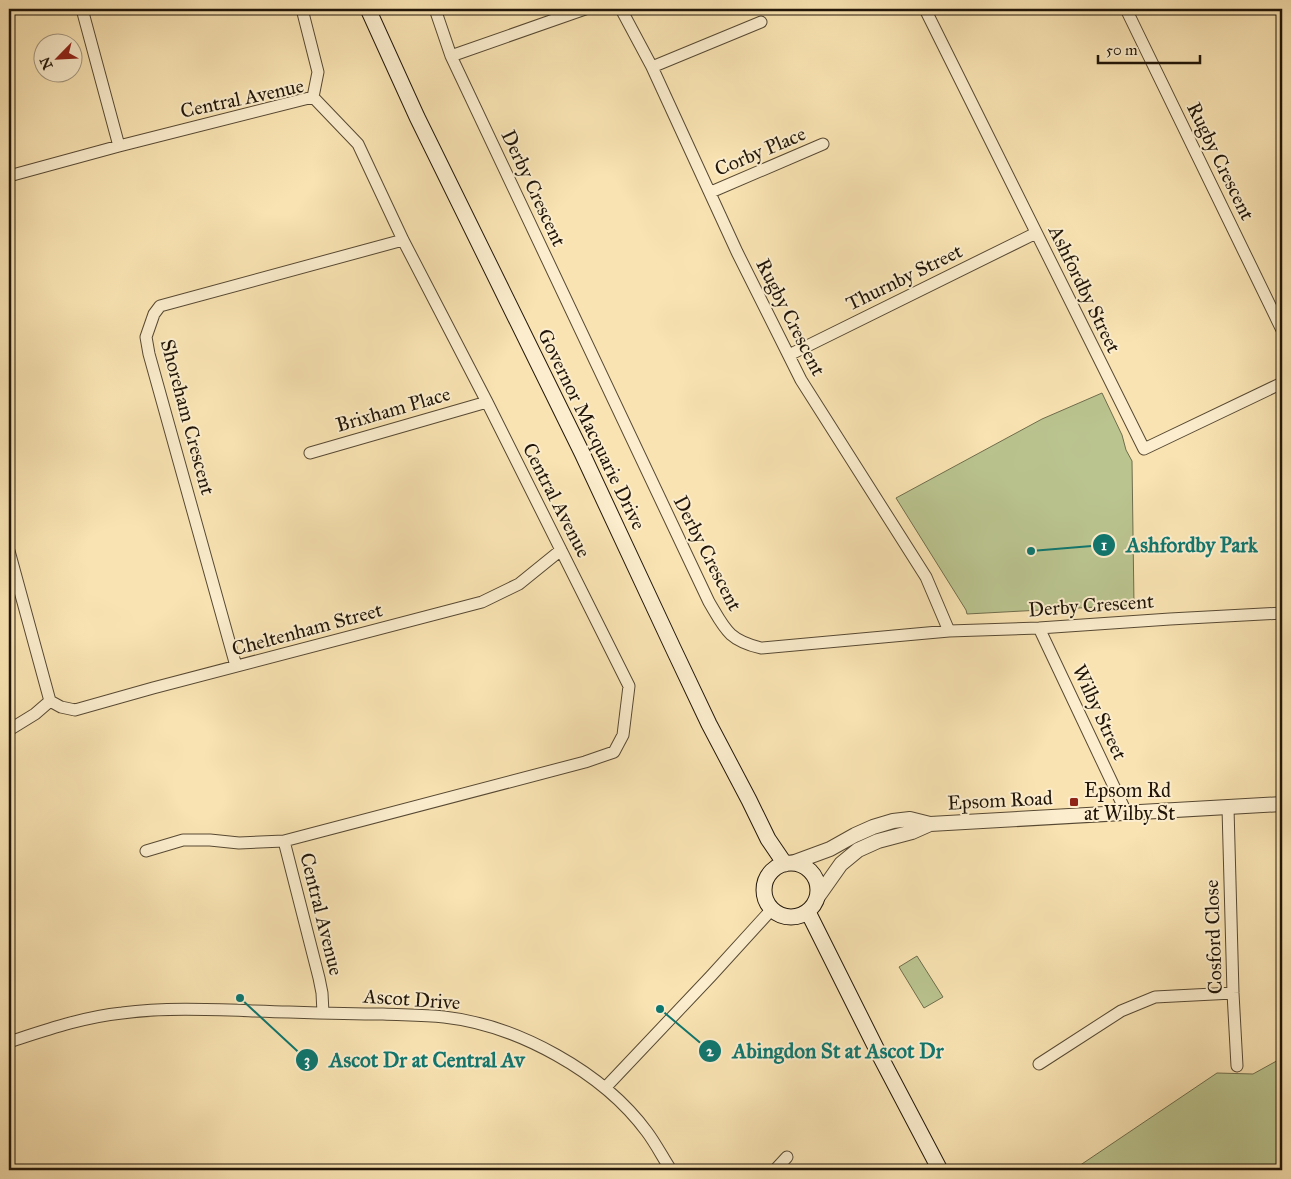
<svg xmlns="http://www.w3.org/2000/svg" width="1291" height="1179" viewBox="0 0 1291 1179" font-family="'IM FELL Great Primer',serif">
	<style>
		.green { fill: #bac48f; stroke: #6e6d4c }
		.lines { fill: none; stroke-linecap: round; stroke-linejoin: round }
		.minor-casing { stroke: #574933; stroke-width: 13 }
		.tertiary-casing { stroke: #574933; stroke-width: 16 }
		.secondary-casing { stroke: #211609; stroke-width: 17 }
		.minor { stroke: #fbedcd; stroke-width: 11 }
		.tertiary { stroke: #fbedcd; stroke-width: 14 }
		.secondary { stroke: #fbedcd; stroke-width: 15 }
		.poi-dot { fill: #8f2418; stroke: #fbedcd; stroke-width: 2 }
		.labels { text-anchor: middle; stroke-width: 4; stroke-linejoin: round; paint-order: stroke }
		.street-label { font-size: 20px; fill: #211609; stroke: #fbedcd }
		.poi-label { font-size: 20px; fill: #211609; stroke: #fbedcd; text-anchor: start }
		.leader { fill: none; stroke: #0f766e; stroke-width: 2 }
		.callout-dot { fill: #0f766e; stroke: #fbedcd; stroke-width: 2 }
		.mark-label { font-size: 15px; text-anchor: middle; font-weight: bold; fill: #fff }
		.callout-label { font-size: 21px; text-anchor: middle; font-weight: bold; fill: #0f766e; stroke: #fbedcd; stroke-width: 4; stroke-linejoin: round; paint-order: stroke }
	</style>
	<rect width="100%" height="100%" fill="#f9e3b2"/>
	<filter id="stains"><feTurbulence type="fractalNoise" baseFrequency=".004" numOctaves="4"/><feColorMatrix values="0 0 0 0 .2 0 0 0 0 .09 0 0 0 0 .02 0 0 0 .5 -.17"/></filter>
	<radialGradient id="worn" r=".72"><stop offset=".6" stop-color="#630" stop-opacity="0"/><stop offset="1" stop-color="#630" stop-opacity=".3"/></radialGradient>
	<path class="green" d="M1102,393l20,42 4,15 6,11 2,144 -167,9 -1,-4 -70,-112 146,-79z
		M917,956l26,41 -19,11 -25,-41z
		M1282,1058v112h-209l144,-97 36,1z"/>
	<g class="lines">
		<defs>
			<path id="minor" d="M82,9l37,137
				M302,9l16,63 -5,25
				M435,9l16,47 258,546c16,27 19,38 52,46l188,-17 90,-3 131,-9 112,-6
				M621,9l31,58 85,185 64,128 125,197 23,54
				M925,9l219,440 138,-66
				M1126,9l156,321
				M451,56l134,-47
				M652,67l109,-45
				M9,176l110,-30 194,-49
				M711,192l112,-48
				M789,355l247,-122
				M310,453l177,-51
				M9,551l41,150
				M1039,628l87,184
				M236,666l-87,-312 -3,-17 8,-23 6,-8 243,-66
				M50,701l11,6 14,3 78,-22 329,-86 37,-18 42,-34
				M9,730l26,-16 15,-13
				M1228,808l5,185 4,73
				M284,841l35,137 3,15 1,20
				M146,851l37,-11h27l29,3 45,-2 301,-79 29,-10 9,-17 6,-49 -142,-284 -84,-162 -45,-96 -45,-47
				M9,1042c37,-12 74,-25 113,-29 53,-7 113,-2 167,-1 31,1 63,2 94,2 21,1 41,1 61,3 73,8 159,55 203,115 9,12 16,26 24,38
				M1039,1064l82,-53 34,-14 78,-4
				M605,1088l106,-112 61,-67
				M775,1170l12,-13"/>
			<path id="tertiary" d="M792,863l38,-14 25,-14 18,-8 20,-6 17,-2 20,5 352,-20
				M817,898l24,-34 17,-14 20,-9 34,-9 18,-8"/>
			<path id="secondary" d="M368,9l49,108 165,336 91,195 36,76 40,76 19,39 17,25
				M764 890a27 27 0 1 1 54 0a27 27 0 1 1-54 0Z
				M808,912l72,144 60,114"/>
		</defs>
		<use href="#minor" class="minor-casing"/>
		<use href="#tertiary" class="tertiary-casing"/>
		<use href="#secondary" class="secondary-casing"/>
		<use href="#minor" class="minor"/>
		<use href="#tertiary" class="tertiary"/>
		<use href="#secondary" class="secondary"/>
	</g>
	<rect class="poi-dot" x="1069" y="797" width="10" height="10" rx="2.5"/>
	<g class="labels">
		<g class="street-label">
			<text transform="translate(242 98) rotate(-12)" y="7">Central Avenue</text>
			<text transform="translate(760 151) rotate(-23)" y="7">Corby Place</text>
			<text transform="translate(1221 161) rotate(64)" y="7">Rugby Crescent</text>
			<text transform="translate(534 188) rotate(65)" y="7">Derby Crescent</text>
			<text transform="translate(904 277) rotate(-26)" y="7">Thurnby Street</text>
			<text transform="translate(1085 289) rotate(64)" y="7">Ashfordby Street</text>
			<text transform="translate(791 317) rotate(63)" y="7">Rugby Crescent</text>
			<text transform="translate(393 409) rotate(-16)" y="7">Brixham Place</text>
			<text transform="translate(188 417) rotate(75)" y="7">Shoreham Crescent</text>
			<text transform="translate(592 429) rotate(64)" y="7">Governor Macquarie Drive</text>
			<text transform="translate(557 500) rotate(63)" y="7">Central Avenue</text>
			<text transform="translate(708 553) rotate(63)" y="7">Derby Crescent</text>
			<text transform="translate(1091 605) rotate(-4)" y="7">Derby Crescent</text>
			<text transform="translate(307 629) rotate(-15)" y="7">Cheltenham Street</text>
			<text transform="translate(1100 712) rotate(65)" y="7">Wilby Street</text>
			<text transform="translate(1000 800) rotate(-3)" y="7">Epsom Road</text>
			<text transform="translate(322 914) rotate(76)" y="7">Central Avenue</text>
			<text transform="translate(1213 937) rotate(-92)" y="7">Cosford Close</text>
			<text transform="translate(412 999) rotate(4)" y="7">Ascot Drive</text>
		</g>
		<g class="poi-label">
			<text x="1084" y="797">Epsom Rd<tspan x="1084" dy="23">at Wilby St</tspan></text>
		</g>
	</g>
	<path class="leader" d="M1031 551L1104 545M660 1009L710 1051M240 998L307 1060"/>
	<g class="callout-dot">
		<circle cx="1031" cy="551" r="5"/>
		<circle cx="660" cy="1009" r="5"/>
		<circle cx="240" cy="998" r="5"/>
		<circle cx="1104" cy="545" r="12"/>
		<circle cx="710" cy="1051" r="12"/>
		<circle cx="307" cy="1060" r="12"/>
	</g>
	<g class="mark-label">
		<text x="1104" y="550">1</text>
		<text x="710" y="1056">2</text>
		<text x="307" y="1065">3</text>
	</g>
	<g class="callout-label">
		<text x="1192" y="552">Ashfordby Park</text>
		<text x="838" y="1058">Abingdon St at Ascot Dr</text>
		<text x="427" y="1067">Ascot Dr at Central Av</text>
	</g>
	<rect width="1291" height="1179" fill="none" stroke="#f9e3b2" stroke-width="30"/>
	<rect x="10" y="10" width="1271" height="1159" fill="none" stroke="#211609" stroke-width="2.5"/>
	<rect x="15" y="15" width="1261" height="1149" fill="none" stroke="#211609"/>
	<g transform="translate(58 58) rotate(246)"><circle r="24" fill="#fbedcd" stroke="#a4977f"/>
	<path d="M0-4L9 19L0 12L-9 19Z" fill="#8f2418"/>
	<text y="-8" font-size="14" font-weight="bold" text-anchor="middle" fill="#211609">N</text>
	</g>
	<path d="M1098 55v8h102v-8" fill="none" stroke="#211609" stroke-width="2.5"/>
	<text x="1106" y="55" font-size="15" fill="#211609" stroke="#fbedcd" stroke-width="4" paint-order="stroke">50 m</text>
	<rect width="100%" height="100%" filter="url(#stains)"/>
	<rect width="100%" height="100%" fill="url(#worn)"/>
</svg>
